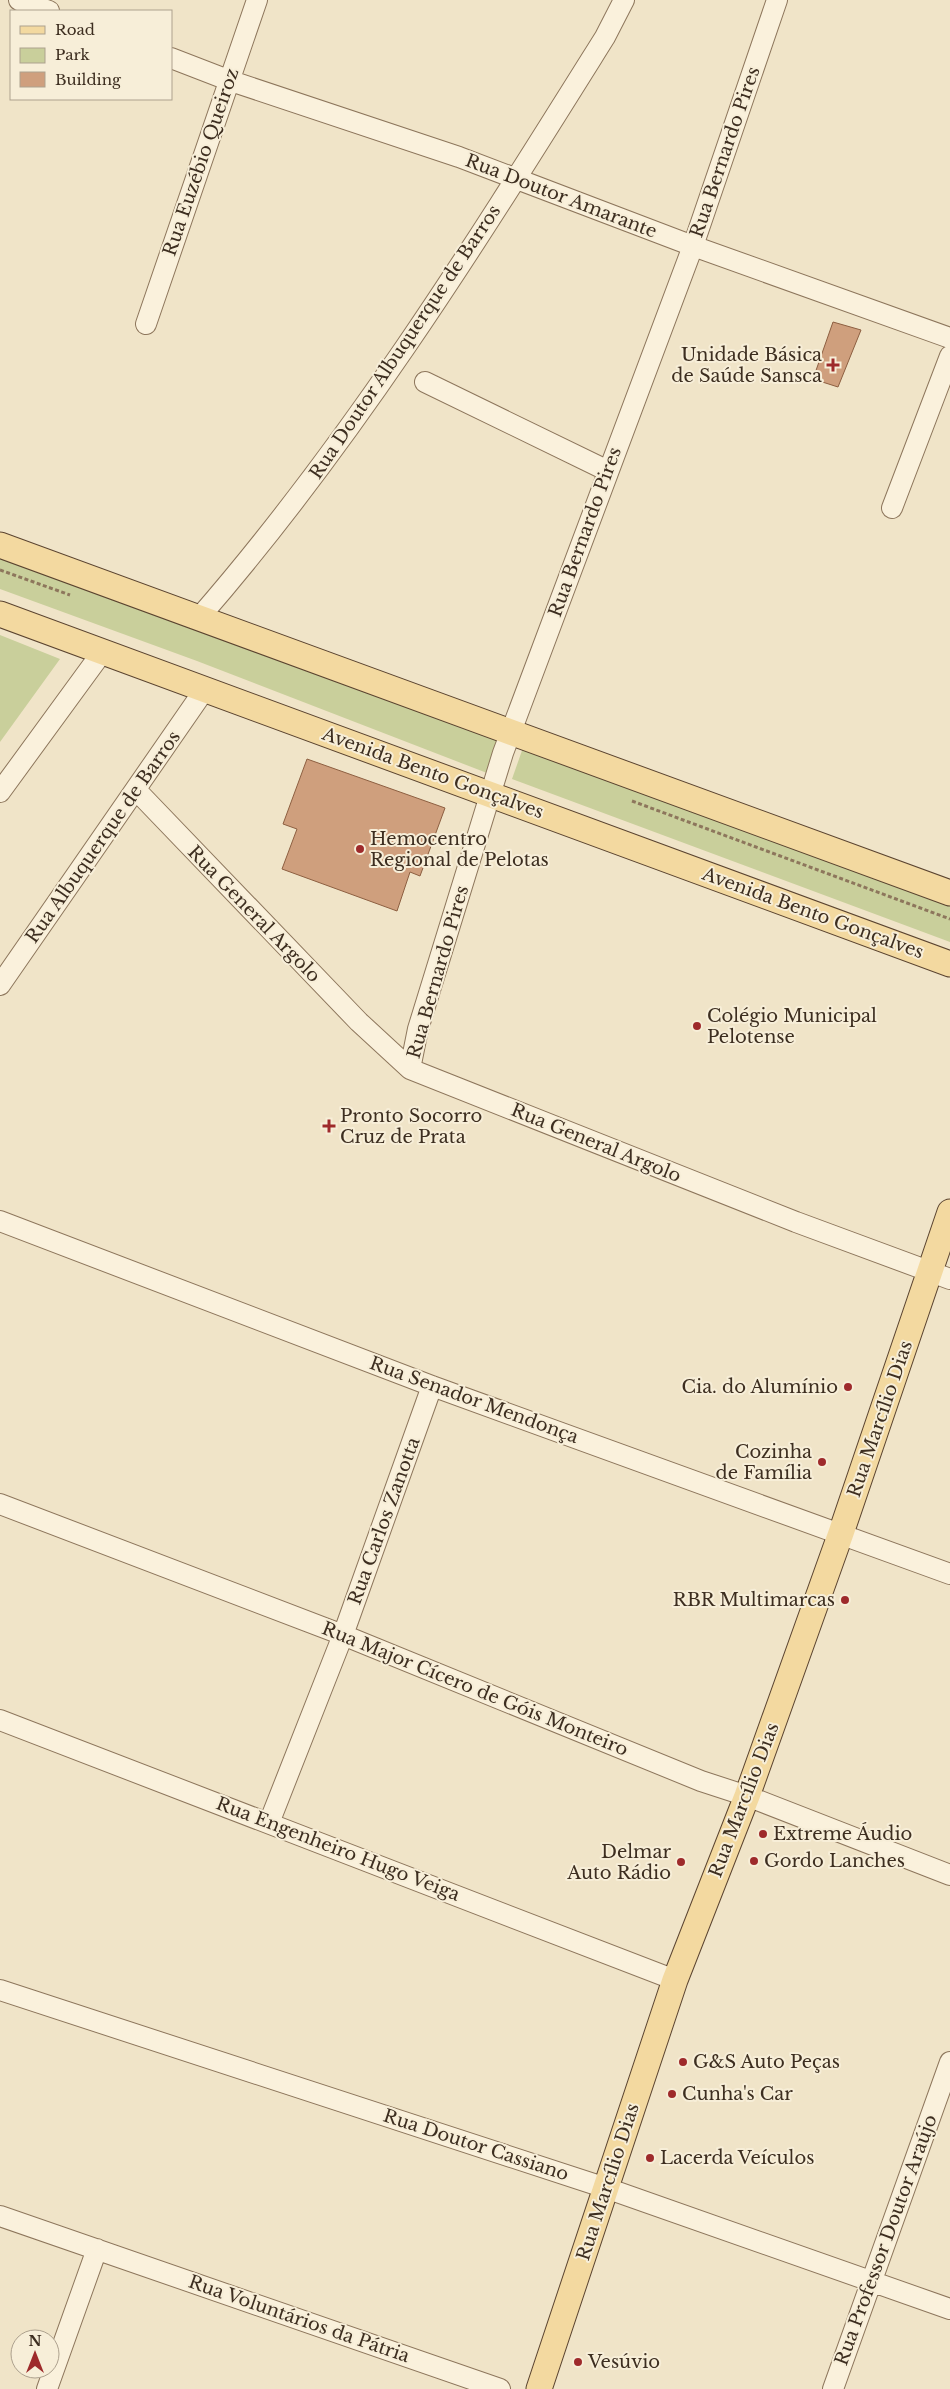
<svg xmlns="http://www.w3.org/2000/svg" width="950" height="2389" viewBox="0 0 950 2389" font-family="'Libre Baskerville',serif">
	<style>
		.green { fill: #c9cf9b }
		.building { fill: #cf9f7d; stroke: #8d5f41 }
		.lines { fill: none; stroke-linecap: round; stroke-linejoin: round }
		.minor-casing { stroke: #8d765c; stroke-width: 22 }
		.major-casing { stroke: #5b4430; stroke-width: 27 }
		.path { stroke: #8d765c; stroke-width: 3; stroke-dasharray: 4 2.5; stroke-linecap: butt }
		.minor { stroke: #faf1dc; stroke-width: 20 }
		.major { stroke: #f3d9a0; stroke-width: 25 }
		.poi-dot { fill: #9e2a2b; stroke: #f7eed8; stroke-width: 2 }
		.labels { text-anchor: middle; stroke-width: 4; stroke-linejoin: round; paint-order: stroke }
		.street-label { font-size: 18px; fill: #3d2e20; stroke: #f7eed8 }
		.poi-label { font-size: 18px; fill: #3d2e20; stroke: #f7eed8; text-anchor: start }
	</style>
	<rect width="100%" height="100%" fill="#f0e4c8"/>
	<path class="green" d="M0,548l500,188 -13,37 -290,-112 -197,-72z
		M0,635l60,24 -60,83z
		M525,742l425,158v42l-438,-163z"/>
	<path class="building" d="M833,322l28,8 -23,57 -25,-8z
		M307,759l138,49 -25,68 -10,-4 -13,39 -115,-42 15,-40 -14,-5z"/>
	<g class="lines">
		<defs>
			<path id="minor" d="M19,0l30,11
				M171,58l57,22 231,77 234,89 257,92
				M146,324l111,-324
				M425,382l183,89
				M892,508l58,-152
				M198,619c156,-179 281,-381 407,-582l19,-37
				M137,791l222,231 51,47 386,153 154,57
				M0,792l103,-141
				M0,985l205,-296
				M410,1069l8,-40 85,-276 190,-507 84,-246
				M0,1221l432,165 518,188
				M0,1504l343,131 358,146 46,15 203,79
				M0,1720l675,260
				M269,1823l74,-188 89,-249
				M0,1990l606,198 344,121
				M0,2216l500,173
				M47,2389l50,-140
				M833,2389l117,-327"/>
			<path id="major" d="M0,545l950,348
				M0,614l950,350
				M539,2389l136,-409 72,-184 94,-263 109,-321"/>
		</defs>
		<use href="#minor" class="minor-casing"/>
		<use href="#major" class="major-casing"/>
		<path class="path" d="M0,570l70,25
			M632,801l318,118"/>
		<use href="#minor" class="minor"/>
		<use href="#major" class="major"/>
	</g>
	<g class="poi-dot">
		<path d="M830.5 357.5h5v5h5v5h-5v5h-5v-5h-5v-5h5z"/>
		<circle cx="360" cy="849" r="5"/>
		<circle cx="697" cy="1026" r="5"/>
		<path d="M326.5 1118.5h5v5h5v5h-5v5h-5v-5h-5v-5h5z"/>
		<circle cx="848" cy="1387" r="5"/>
		<circle cx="822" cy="1462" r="5"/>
		<circle cx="845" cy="1600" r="5"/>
		<circle cx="763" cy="1834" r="5"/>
		<circle cx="754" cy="1861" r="5"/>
		<circle cx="681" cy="1862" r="5"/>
		<circle cx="683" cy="2062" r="5"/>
		<circle cx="672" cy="2094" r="5"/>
		<circle cx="650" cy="2158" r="5"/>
		<circle cx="578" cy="2362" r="5"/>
	</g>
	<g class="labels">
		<g class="street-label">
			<text transform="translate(725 152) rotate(-71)" y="6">Rua Bernardo Pires</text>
			<text transform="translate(201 162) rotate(-71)" y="6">Rua Euzébio Queiroz</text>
			<text transform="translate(561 196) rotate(21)" y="6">Rua Doutor Amarante</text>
			<text transform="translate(405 342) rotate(-56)" y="6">Rua Doutor Albuquerque de Barros</text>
			<text transform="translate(585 532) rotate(-70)" y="6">Rua Bernardo Pires</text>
			<text transform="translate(433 773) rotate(20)" y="6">Avenida Bento Gonçalves</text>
			<text transform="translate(103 837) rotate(-55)" y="6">Rua Albuquerque de Barros</text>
			<text transform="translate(813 913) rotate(20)" y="6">Avenida Bento Gonçalves</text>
			<text transform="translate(254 914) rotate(46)" y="6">Rua General Argolo</text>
			<text transform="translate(438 972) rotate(-74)" y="6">Rua Bernardo Pires</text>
			<text transform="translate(596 1143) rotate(22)" y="6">Rua General Argolo</text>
			<text transform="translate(474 1400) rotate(20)" y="6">Rua Senador Mendonça</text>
			<text transform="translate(880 1419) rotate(-71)" y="6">Rua Marcílio Dias</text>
			<text transform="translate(384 1521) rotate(-70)" y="6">Rua Carlos Zanotta</text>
			<text transform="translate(475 1689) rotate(22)" y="6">Rua Major Cícero de Góis Monteiro</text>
			<text transform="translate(744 1800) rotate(-69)" y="6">Rua Marcílio Dias</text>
			<text transform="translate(338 1849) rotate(21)" y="6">Rua Engenheiro Hugo Veiga</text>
			<text transform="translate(476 2145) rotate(18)" y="6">Rua Doutor Cassiano</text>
			<text transform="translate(608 2182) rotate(-72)" y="6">Rua Marcílio Dias</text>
			<text transform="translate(886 2240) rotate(-70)" y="6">Rua Professor Doutor Araújo</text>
			<text transform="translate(299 2319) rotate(19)" y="6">Rua Voluntários da Pátria</text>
		</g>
		<g class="poi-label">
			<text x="822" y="361" text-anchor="end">Unidade Básica<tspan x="822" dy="21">de Saúde Sansca</tspan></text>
			<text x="370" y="845">Hemocentro<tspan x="370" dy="21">Regional de Pelotas</tspan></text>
			<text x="707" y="1022">Colégio Municipal<tspan x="707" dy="21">Pelotense</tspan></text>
			<text x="340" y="1122">Pronto Socorro<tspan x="340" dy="21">Cruz de Prata</tspan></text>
			<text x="838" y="1393" text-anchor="end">Cia. do Alumínio</text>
			<text x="812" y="1458" text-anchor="end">Cozinha<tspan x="812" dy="21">de Família</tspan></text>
			<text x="835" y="1606" text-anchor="end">RBR Multimarcas</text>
			<text x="773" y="1840">Extreme Áudio</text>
			<text x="671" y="1858" text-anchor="end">Delmar<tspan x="671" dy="21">Auto Rádio</tspan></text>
			<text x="764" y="1867">Gordo Lanches</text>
			<text x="693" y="2068">G&amp;S Auto Peças</text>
			<text x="682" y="2100">Cunha's Car</text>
			<text x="660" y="2164">Lacerda Veículos</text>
			<text x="588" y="2368">Vesúvio</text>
		</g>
	</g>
	<rect x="10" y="10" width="162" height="90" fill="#f7eed8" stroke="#ada18e"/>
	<rect x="20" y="26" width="25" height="8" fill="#f3d9a0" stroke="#ada18e"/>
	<text x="55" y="35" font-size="15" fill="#3d2e20">Road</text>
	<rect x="20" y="48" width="25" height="15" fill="#c9cf9b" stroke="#ada18e"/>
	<text x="55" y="60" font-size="15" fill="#3d2e20">Park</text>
	<rect x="20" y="72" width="25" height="15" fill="#cf9f7d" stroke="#ada18e"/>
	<text x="55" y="85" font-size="15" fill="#3d2e20">Building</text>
	<g transform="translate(35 2354)"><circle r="24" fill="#f7eed8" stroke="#ada18e"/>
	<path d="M0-4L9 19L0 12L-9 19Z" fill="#9e2a2b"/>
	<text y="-8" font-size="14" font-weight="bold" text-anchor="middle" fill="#3d2e20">N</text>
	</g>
</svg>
